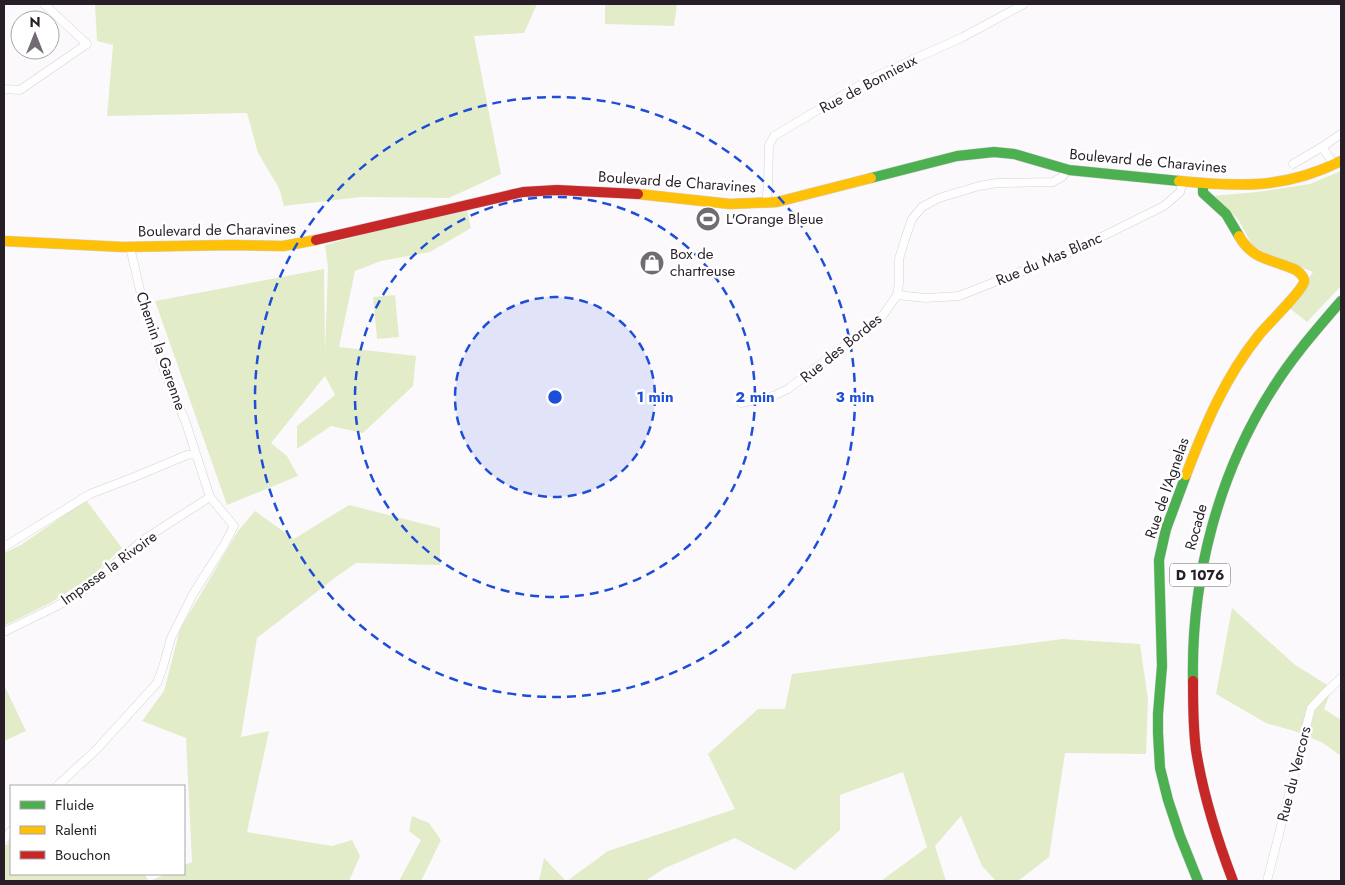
<svg xmlns="http://www.w3.org/2000/svg" width="1345" height="885" viewBox="0 0 1345 885" font-family="Jost,sans-serif">
	<style>
		.green { fill: #e3ecc8 }
		.lines { fill: none; stroke-linecap: round; stroke-linejoin: round }
		.street-casing { stroke: #d6d0d6; stroke-width: 9 }
		.fast-casing { stroke: #d6d0d6; stroke-width: 11 }
		.slow-casing { stroke: #d6d0d6; stroke-width: 11 }
		.jam-casing { stroke: #d6d0d6; stroke-width: 11 }
		.street { stroke: #fffeff; stroke-width: 8 }
		.fast { stroke: #4caf50; stroke-width: 10 }
		.slow { stroke: #ffc107; stroke-width: 10 }
		.jam { stroke: #c62828; stroke-width: 10 }
		.ring { fill: none; stroke: #1d4ed8; stroke-width: 2.5; stroke-dasharray: 9 6 }
		.labels { text-anchor: middle; stroke-width: 5; stroke-linejoin: round; paint-order: stroke }
		.shield { fill: #fff; stroke: #686268; stroke-width: 1 }
		.shield-label { font-size: 14px; font-weight: bold; fill: #271e28 }
		.street-label { font-size: 15px; fill: #271e28; stroke: #fff }
		.poi-label { font-size: 15px; fill: #271e28; stroke: #fff; text-anchor: start }
		.centre { fill: #1d4ed8; stroke: #fff; stroke-width: 2.5 }
		.ring-label { font-size: 15px; text-anchor: middle; font-weight: bold; fill: #1d4ed8; stroke: #fff; stroke-width: 5; stroke-linejoin: round; paint-order: stroke }
	</style>
	<rect width="100%" height="100%" fill="#fcf9fd"/>
	<path class="green" d="M95,4h442l-13,29 -50,3 27,138 -52,24 -88,-1 -77,9 -5,-18 -21,-35 -11,-40 -140,3 6,-71 -16,-4z
		M605,4h72l-3,22 -69,-2z
		M1341,171v115l-34,36 -19,-15 25,-35 -40,-15 -21,-12 -14,-26 -26,-23 45,-4 53,-8z
		M466,206l5,22 -41,24 -49,9 -26,10 -16,76 77,9 -3,30 -50,47 -32,-7 -34,23v-23l38,-31 -10,-19 -54,67 16,13 11,20 -71,29 -72,-204 169,-32 1,83 3,-84 -3,-23z
		M395,295l4,42 -22,2 -4,-42z
		M86,500l36,48 -32,30 -40,25 -46,23v-73l17,-8z
		M349,505l91,23v37l-84,-2 -20,14 -79,61 -16,99 28,-6 -22,101 85,14 20,-6 8,16 -11,25h-199l16,-7h18v-9l8,-3 -6,-124 -44,-17 22,-30 16,-62 58,-98 17,-20 39,28z
		M1232,608l62,56 38,24 -8,21 17,11v36l-18,-13 -29,-12 -28,-8 -50,-29z
		M1063,639l77,5 8,56 -2,54 -81,-1 -16,104 -31,24h-22l-14,-15 -21,-50 -26,30 11,35h-65l46,-34 -24,-75 -63,23v35l-45,40 -60,-32 -70,30 -20,13h-78l41,-30 127,-42 -27,-55 50,-45h27l7,-35z
		M4,685l22,46 -22,10z
		M412,816l17,7 12,17 -20,41h-22l22,-41 -12,-9z
		M11,840v34h134l3,7h-144v-34z
		M544,858l22,23h-27z"/>
	<g class="lines">
		<defs>
			<path id="street" d="M4,89l16,1 67,-46 -43,-40
				M1322,147l12,17
				M1293,164l29,-17 19,-13
				M766,203l2,-17 1,-41 5,-9 96,-57 93,-42 61,-33
				M130,247l13,56 21,67 22,53 10,31
				M897,295l28,3 34,-2 112,-44 93,-46 16,-14 3,-11
				M741,403l30,-6 17,-8 37,-28 59,-47 13,-19 2,-12v-24l7,-23 6,-17 10,-12 17,-9 40,-12 18,-3 56,-1 9,-5 6,-7
				M4,547l86,-53 42,-16 55,-23 9,-1 14,43 24,29 -10,19 -31,49 -22,44 -8,29 -6,16 -60,66 -40,37
				M4,632l51,-25 26,-15 62,-52 67,-43
				M4,839l7,-8
				M1267,881l44,-173 13,-14 17,-16"/>
			<path id="fast" d="M871,178l86,-22 37,-4 20,2 55,16 110,11
				M1203,183v10l23,21 13,22
				M1186,475l-20,54 -7,31 3,106 -4,48v19l2,35 8,32 12,36 18,45
				M1193,681c-2,-103 25,-207 80,-293 20,-32 44,-59 68,-87"/>
			<path id="slow" d="M1179,181c61,6 106,8 162,-20
				M638,194l92,10 47,-2 94,-24
				M4,241l119,6 108,-2 52,1 33,-6
				M1186,475c19,-50 39,-98 73,-140 8,-10 43,-44 45,-53 1,-5 -4,-9 -8,-12 -23,-11 -43,-9 -57,-34"/>
			<path id="jam" d="M316,240l207,-48 34,-2 81,4
				M1193,681c0,23 0,46 3,69 7,45 21,89 37,131"/>
		</defs>
		<use href="#street" class="street-casing"/>
		<use href="#fast" class="fast-casing"/>
		<use href="#slow" class="slow-casing"/>
		<use href="#jam" class="jam-casing"/>
		<use href="#street" class="street"/>
		<use href="#fast" class="fast"/>
		<use href="#slow" class="slow"/>
		<use href="#jam" class="jam"/>
	</g>
	<circle cx="555" cy="397" r="100" fill="#1d4ed8" fill-opacity=".12"/>
	<g class="ring">
		<circle cx="555" cy="397" r="100"/>
		<circle cx="555" cy="397" r="200"/>
		<circle cx="555" cy="397" r="300"/>
	</g>
	<defs>
		<symbol id="stadium-disc" viewBox="-11 -11 22 22"><circle r="9.5" fill="#726b73" stroke="#fff"/><path d="M0-5a6.5 5 0 1 0 0 10a6.5 5 0 1 0 0-10ZM-3.5-1.8h7v3.6h-7Z" fill="#fff"/></symbol>
		<symbol id="shop-disc" viewBox="-11 -11 22 22"><circle r="9.5" fill="#726b73" stroke="#fff"/><path d="M-5-2.5h2.3a2.7 3.5 0 0 1 5.4 0H5L5.5 6h-11ZM-1.5-2.5h3a1.5 2.3 0 0 0-3 0Z" fill="#fff"/></symbol>
	</defs>
	<g fill-rule="evenodd">
		<use href="#stadium-disc" x="694" y="205" width="28" height="28"/>
		<use href="#shop-disc" x="638" y="249" width="28" height="28"/>
	</g>
	<g class="labels">
		<rect class="shield" x="1170" y="563.5" width="60" height="23" rx="4"/>
		<g class="shield-label">
			<text x="1200" y="580">D 1076</text>
		</g>
		<g class="street-label">
			<text transform="translate(868 84) rotate(-28)" y="5">Rue de Bonnieux</text>
			<text transform="translate(1148 161) rotate(5)" y="5">Boulevard de Charavines</text>
			<text transform="translate(677 182) rotate(4)" y="5">Boulevard de Charavines</text>
			<text transform="translate(217 230) rotate(-1)" y="5">Boulevard de Charavines</text>
			<text transform="translate(1049 259) rotate(-23)" y="5">Rue du Mas Blanc</text>
			<text transform="translate(841 348) rotate(-39)" y="5">Rue des Bordes</text>
			<text transform="translate(161 351) rotate(71)" y="5">Chemin la Garenne</text>
			<text transform="translate(1167 488) rotate(-71)" y="5">Rue de l'Agnelas</text>
			<text transform="translate(1196 527) rotate(-75)" y="5">Rocade</text>
			<text transform="translate(109 568) rotate(-36)" y="5">Impasse la Rivoire</text>
			<text transform="translate(1294 774) rotate(-76)" y="5">Rue du Vercors</text>
		</g>
		<g class="poi-label">
			<text x="726" y="224">L'Orange Bleue</text>
			<text x="670" y="259">Box de<tspan x="670" dy="17">chartreuse</tspan></text>
		</g>
	</g>
	<circle cx="555" cy="397" r="8" class="centre"/>
	<g class="ring-label">
		<text x="655" y="402">1 min</text>
		<text x="755" y="402">2 min</text>
		<text x="855" y="402">3 min</text>
	</g>
	<rect width="1345" height="885" fill="none" stroke="#271e28" stroke-width="10"/>
	<rect x="10" y="785" width="175" height="90" fill="#ffffff" stroke="#a9a5a9"/>
	<rect x="20" y="801" width="25" height="8" fill="#4caf50" stroke="#a9a5a9"/>
	<text x="55" y="810" font-size="15" fill="#271e28">Fluide</text>
	<rect x="20" y="826" width="25" height="8" fill="#ffc107" stroke="#a9a5a9"/>
	<text x="55" y="835" font-size="15" fill="#271e28">Ralenti</text>
	<rect x="20" y="851" width="25" height="8" fill="#c62828" stroke="#a9a5a9"/>
	<text x="55" y="860" font-size="15" fill="#271e28">Bouchon</text>
	<g transform="translate(35 35)"><circle r="24" fill="#ffffff" stroke="#a9a5a9"/>
	<path d="M0-4L9 19L0 12L-9 19Z" fill="#726b73"/>
	<text y="-8" font-size="14" font-weight="bold" text-anchor="middle" fill="#271e28">N</text>
	</g>
</svg>
